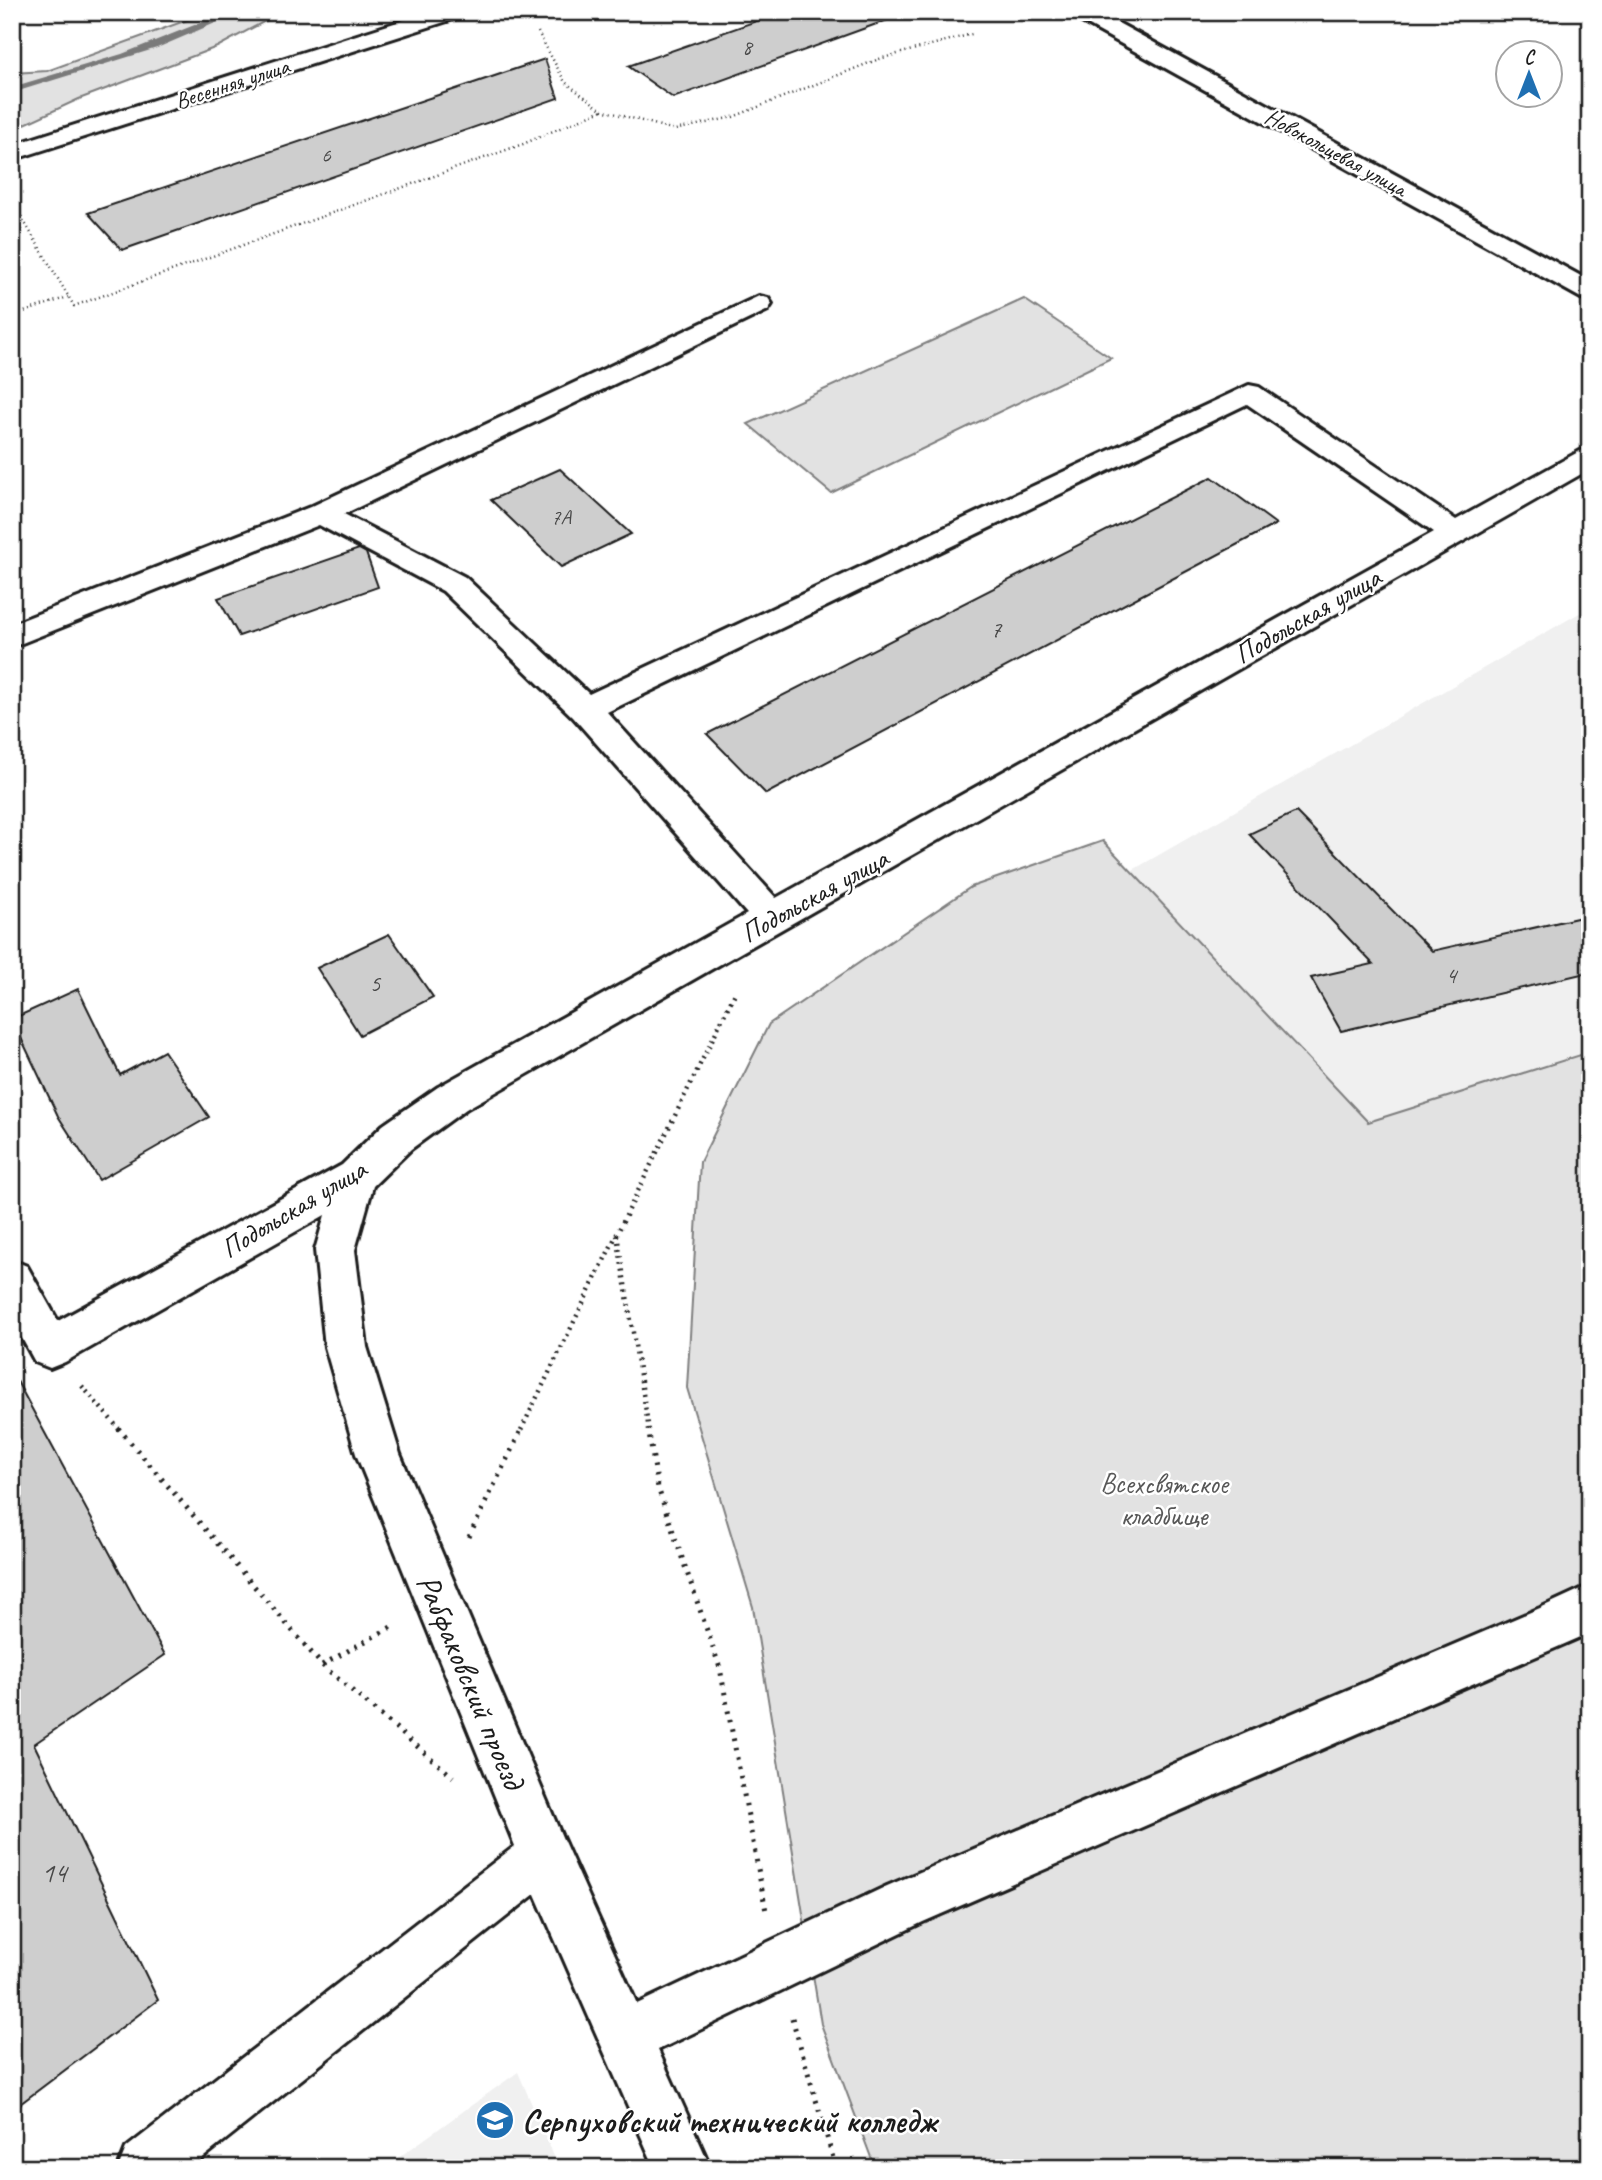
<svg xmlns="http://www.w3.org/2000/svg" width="1602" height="2180" viewBox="0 0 1602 2180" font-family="Caveat,sans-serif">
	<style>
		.built { fill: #f0f0f0 }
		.green { fill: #e2e2e2; stroke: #7f7f7f; stroke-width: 2 }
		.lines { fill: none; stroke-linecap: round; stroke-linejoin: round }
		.stream { fill: #7a7a7a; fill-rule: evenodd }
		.building { fill: #cecece; stroke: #1c1c1c; stroke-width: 2 }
		.minor-casing { stroke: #1c1c1c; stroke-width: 6 }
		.path-far2 { stroke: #1c1c1c; stroke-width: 2.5; stroke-dasharray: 1 3.5; stroke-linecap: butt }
		.path-far1 { stroke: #1c1c1c; stroke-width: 4.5; stroke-dasharray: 2 5; stroke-linecap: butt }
		.path { stroke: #1c1c1c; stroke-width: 5; stroke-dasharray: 2.5 7; stroke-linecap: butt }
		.minor { fill: #fff; fill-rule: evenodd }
		.labels { text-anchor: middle; stroke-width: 5; stroke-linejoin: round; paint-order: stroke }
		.far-number-label { font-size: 21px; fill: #484848 }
		.far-street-label { font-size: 23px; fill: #1c1c1c; stroke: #fff }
		.number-label { font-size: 24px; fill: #484848 }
		.street-label { font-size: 28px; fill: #1c1c1c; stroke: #fff }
		.park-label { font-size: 28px; fill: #575757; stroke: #fff }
		.near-number-label { font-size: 28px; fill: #484848 }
		.near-street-label { font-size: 33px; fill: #1c1c1c; stroke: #fff }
		.near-poi-label { font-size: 33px; font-weight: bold; fill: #1c1c1c; stroke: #fff; text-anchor: start }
	</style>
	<rect width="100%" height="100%" fill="#fff"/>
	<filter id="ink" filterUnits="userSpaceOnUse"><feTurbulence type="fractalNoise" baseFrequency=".0143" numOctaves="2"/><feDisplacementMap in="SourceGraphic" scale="14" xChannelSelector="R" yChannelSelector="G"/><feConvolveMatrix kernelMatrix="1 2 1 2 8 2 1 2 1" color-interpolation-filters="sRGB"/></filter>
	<g filter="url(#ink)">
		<path class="built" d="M1590,607v445l-222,70 -237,-251z
			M518,2072l41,96h-175z"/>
		<path class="green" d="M209,12h73l-65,35 -138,52 -67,31v-57l35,-2z
			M1024,299l87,59 -280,135 -83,-69z
			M1103,841l265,281 222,-70v1116h-715l-54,-144 -68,-417 -66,-219 13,-226 69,-138 202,-137z"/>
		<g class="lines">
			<path class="stream" d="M227,12h14l-84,36 -145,45v-6l110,-33z"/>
		</g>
		<path class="building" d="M782,12h110l1,6 -220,80 -45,-32z
			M545,59l13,39 -436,152 -34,-37z
			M560,469l71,65 -70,33 -70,-67z
			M1212,477l64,47 -510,270 -59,-60z
			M359,549l7,4 12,34 -139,49 -21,-38z
			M1296,812l136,139 158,-36v57l-249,59 -30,-53 62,-14 -124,-130z
			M389,934l44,63 -73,38 -43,-67z
			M78,989l42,86 44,-24 45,66 -110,63 -41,-64 -46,-97z
			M12,1372l153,283 -131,89 124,256 -146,110z"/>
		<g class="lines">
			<defs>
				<path id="minor" d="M429,12h34l-3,5 -448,143v-15z
					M1070,12h28l492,269v19l-9,-2 -508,-281z
					M759,296l9,2 4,6 -4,6 -424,204 121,63 124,117 660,-309 10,2 197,133 124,-69 10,-3v21l-1124,640 -55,40 -38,37 -18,64 12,97 33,107 162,383 75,167 250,-118 653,-278 50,-23v48l-667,289 -265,128 53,118h-56l-120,-274 -345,274h-72l8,-20 389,-302 -159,-392 -31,-107 -10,-97 10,-35 -260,147 -15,6 -15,-6 -23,-42v-60l15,6 31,55 284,-156 41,-40 55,-38 309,-173 -174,-197 -130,-126 -124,-66 -307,122v-23l298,-117zM1247,404l187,128 -658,366 -169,-186z"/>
			</defs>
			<use href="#minor" class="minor-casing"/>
			<path class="path-far2" d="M602,110l73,20 58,-13 146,-58 93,-25
				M12,201l62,105 449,-162 79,-34 -37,-28 -27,-50
				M12,316l56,-19"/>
			<path class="path-far1" d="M617,1235l32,195
				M82,1386l38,44
				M521,1430l215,-439"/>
			<path class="path" d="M118,1428l204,237 131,112
				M648,1428l10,60 62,180 46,243
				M469,1537l53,-109
				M322,1665l73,-40
				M792,2018l44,150"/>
			<use href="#minor" class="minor"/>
		</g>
	</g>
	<defs>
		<symbol id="university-disc" viewBox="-11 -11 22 22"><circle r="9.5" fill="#1f6fb2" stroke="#fff"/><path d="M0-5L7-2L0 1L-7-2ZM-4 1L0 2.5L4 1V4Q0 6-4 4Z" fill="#fff"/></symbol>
	</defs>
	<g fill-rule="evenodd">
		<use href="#university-disc" x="473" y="2098" width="44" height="44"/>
	</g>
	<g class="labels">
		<g class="far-number-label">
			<text x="747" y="54">8</text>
			<text x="326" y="162">6</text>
			<text x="561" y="524">7А</text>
		</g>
		<g class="far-street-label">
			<text transform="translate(232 83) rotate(-18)" y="8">Весенняя улица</text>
			<text transform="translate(1336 152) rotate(29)" y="8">Новокольцевая улица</text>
		</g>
		<g class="number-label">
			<text x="996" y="637">7</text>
			<text x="1451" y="983">4</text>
			<text x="375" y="991">5</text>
		</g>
		<g class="street-label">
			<text transform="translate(1307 615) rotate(-30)" y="10">Подольская улица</text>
			<text transform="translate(814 895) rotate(-29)" y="10">Подольская улица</text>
			<text transform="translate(293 1208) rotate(-31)" y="10">Подольская улица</text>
		</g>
		<g class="park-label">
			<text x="1164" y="1493">Всехсвятское<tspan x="1164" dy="32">кладбище</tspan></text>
		</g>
		<g class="near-number-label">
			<text x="54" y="1882">14</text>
		</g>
		<g class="near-street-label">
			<text transform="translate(472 1681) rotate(67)" y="12">Рабфаковский проезд</text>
		</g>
		<g class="near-poi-label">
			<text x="522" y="2132">Серпуховский технический колледж</text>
		</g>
	</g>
	<rect width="1602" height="2180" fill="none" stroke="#fff" stroke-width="42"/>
	<rect x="21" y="21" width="1560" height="2138" fill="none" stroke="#1c1c1c" stroke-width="2.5" filter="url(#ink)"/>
	<g transform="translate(1529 74)"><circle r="33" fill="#ffffff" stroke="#a4a4a4" stroke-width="2"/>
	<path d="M0-5L12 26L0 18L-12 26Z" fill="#1f6fb2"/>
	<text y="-10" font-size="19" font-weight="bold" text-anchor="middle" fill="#1c1c1c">С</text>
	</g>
</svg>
